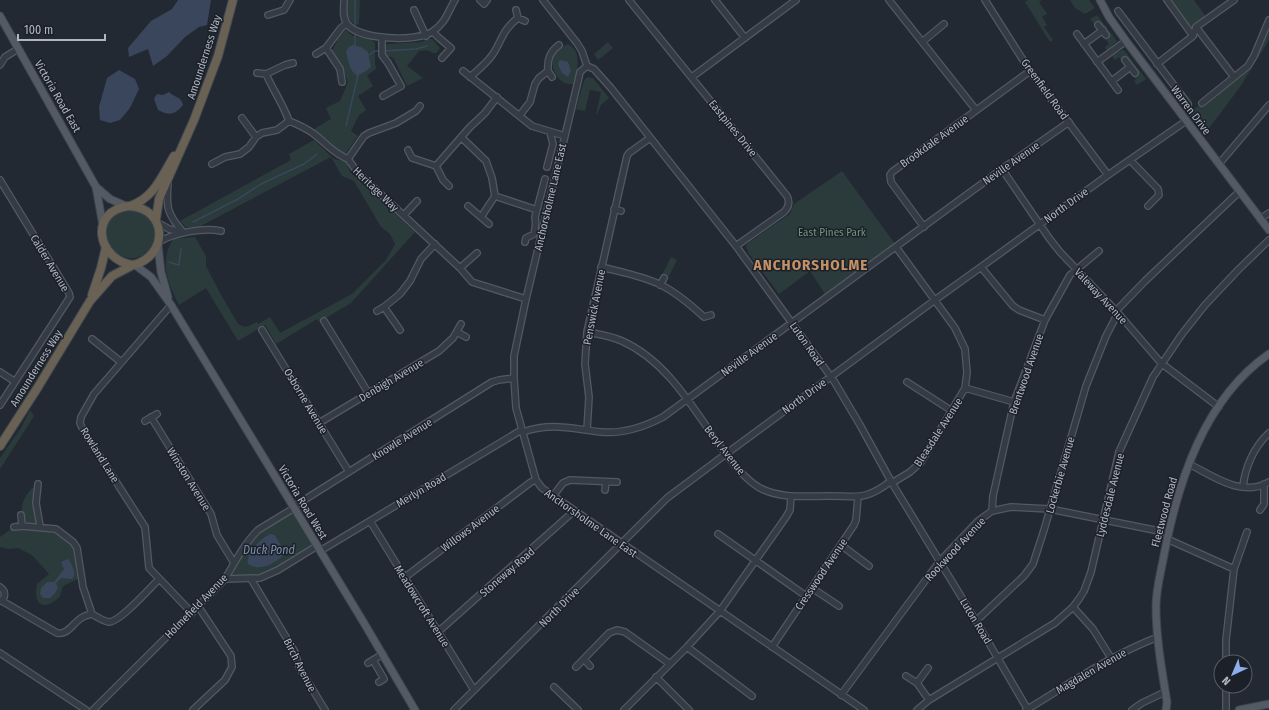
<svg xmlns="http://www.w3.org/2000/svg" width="1269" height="710" viewBox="0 0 1269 710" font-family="'Fira Sans Condensed',sans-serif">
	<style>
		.green { fill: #2b3b3b }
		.water { fill: #39465b }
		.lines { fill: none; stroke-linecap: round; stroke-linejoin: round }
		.stream { stroke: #39465b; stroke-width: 1.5 }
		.minor-casing { stroke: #525962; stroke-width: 8 }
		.major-casing { stroke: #3e444e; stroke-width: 9 }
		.highway-casing { stroke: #3f464f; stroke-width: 10 }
		.minor { stroke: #353b44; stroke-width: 5.5 }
		.major { stroke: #535a64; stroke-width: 7 }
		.highway { stroke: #696153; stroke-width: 8 }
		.labels { text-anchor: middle; stroke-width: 3; stroke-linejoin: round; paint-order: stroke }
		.street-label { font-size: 11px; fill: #afb6c1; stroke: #1b2029 }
		.park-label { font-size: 11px; fill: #71947a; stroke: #1b2029 }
		.water-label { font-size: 12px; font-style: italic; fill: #7b8da6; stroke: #1b2029 }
		.district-label { font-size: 15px; font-weight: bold; letter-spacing: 1px; fill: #c59267; stroke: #1b2029 }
	</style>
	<rect width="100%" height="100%" fill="#222933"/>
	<path class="green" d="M348,0h12l-1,25c-14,-2 -13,-13 -11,-25z
		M1028,0h14l-3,2 8,12 -5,3 5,8 -3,2 9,13 -3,2 -25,-40z
		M1070,0h19l6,8 -10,6 -10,-6z
		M1169,0h25l12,17 -15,12z
		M1097,15l20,26 -10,9 -2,-3 4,-3 -5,-7 2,-2 -10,-8 -6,-8z
		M1269,20v20l-29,47 -36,48 -16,-21 60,-48z
		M345,30l8,6 17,3 5,4v20l1,6 -9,6 6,11 -15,10 8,14 -7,5 -8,16 7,5 -12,17h-3l-29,-24 17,-10 -5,-11 14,-7 4,-9 4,-10 -4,-10 -12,-21 6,-12z
		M429,39h3l8,9 -4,5h-3l-6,-3 -8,1 -12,15 16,12 -16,8 -13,-27 -2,-2 -7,-1v-9l2,-3h3l31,-2z
		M608,42l5,6 -15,12 -4,-6z
		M567,44c16,6 10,28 7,40 -14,3 -25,-16 -21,-28 3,-7 9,-8 14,-12z
		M1122,50h2l22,29 -9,6 -3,-4 2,-1 -4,-5 3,-2 -10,-13 -2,2 -4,-5 -4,3 -3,-4z
		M587,77l6,1 16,20 -8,7 -4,9h-1l5,-22 -11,-2 -5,21 -9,-2 8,-28z
		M314,140l20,19 12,3 4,10 65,60 -64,71 -32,19 -2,-3 -41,25 -11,-19 -27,16 -32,-53 -27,17c-11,-22 -20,-43 -6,-66l22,-2 11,19v10l14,27 18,31c9,5 11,2 19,-2l1,2 12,-7 10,16 72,-39 34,-34 9,-16 -5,-10 -9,-7 -27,-46 -12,-5 -11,-19 -132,70h-13l-6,-6 111,-61 -2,-6z
		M842,171l53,73 -70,50 -15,-23 -31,23 -30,-40 -3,-8 2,-3 42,-29 4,-10z
		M125,210c3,0 8,-1 12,0 12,4 20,17 17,29 -1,6 -5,12 -10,15 -23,17 -52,-20 -33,-37 3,-3 9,-5 14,-7z
		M671,257l6,3 -10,20 -6,-3z
		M30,410l4,6 -34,53v-11l21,-30z
		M38,484l2,42 11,1 22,15 9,35 -19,9c-1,3 -2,7 -3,10 -4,6 -18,14 -22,5 -3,-5 -2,-12 -1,-17l12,-10 -16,-18 -5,-3 -10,-5 -9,1 -9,-2v-10l14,-10 8,-2c-2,-17 0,-31 16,-41z
		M292,513l20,33c-24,16 -49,36 -80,30l5,-12 12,-19 7,-8 6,-7z"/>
	<path class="water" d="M178,0h33l-4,25 -8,2 -14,10 -18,19 -14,10 -5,-17 -19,8 -1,-9 23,-27 21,-12z
		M353,45l8,2 7,5 3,15 -5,4 -9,5c-8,-6 -9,-15 -11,-25l3,-4z
		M561,60l7,2 3,9 -3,6 -6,-4 -4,-8 1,-4z
		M119,70l16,9 4,10 -9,19 -10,12 -10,3 -10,-3 -1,-13 8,-29z
		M169,92c6,6 12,4 14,13 -8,10 -14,11 -25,5l-4,-11 3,-5 6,1z
		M270,534l5,1 8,14v7c-10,8 -23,16 -35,8 -2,-13 12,-24 22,-30z
		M68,559c3,3 11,18 3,20 -2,0 -7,-1 -10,-1l-5,5 2,5 -3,5 -5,5h-7l-3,-4 1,-6 6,-6h7l10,-13 -3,-7z"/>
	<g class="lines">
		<path class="stream" d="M355,29v-29
			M355,46v-14
			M384,51l32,-2 11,-3
			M369,55l6,-4h5
			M346,126l12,-51
			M193,222l45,-23 23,-15 43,-20 13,-10
			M169,262l10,3 2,-16"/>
		<defs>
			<path id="minor" d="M344,0c0,8 -2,17 3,24 12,16 69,18 85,8 14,-9 15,-19 23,-32
				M480,0l4,4 3,-4
				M543,0l34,43 5,8 5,15
				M629,0l158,196c3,6 2,11 -3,16l-48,34
				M715,0l30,38
				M889,0l87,110
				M985,0l45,71 78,104
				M1167,0l26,36
				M414,10l12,26
				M1118,11l70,93
				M268,15l16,-5 6,-10
				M518,18l7,3
				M1098,25l8,10
				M1196,27l38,50
				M433,32l5,5 13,11 -9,10
				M1077,34l41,56
				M1193,36l3,-9 38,-27
				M382,37v18l6,8 13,23 -18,10
				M922,42l22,-18
				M1084,44l19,-14
				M326,48l14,21 2,13
				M316,54l10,-6 15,-20 5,-4
				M1125,60l10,13
				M1097,62l29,-21
				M1157,64l36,-28
				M0,65l5,-8 13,-8
				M587,66l-7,6 -1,5 -53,222 -12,57v22l2,30 20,72 6,8 322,222
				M587,66l7,3 17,19 125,158 98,135 26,44 32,58 84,138 52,89
				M463,71l69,55 33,10
				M548,71l4,6
				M257,73l9,1
				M470,77c8,-7 17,-14 23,-23 9,-14 10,-25 25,-36l-2,-8
				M692,77l104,-77
				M1112,81l18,-14
				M1202,103l46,-37 6,-10 15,-36
				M420,106l-4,5 -20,12 -27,10 -5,3 -16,23 10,14 102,95 12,14 54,17
				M520,115l10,-13 5,-18 4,-6 9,-7c-1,-12 2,-19 11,-26
				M242,118l14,19
				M289,121c-6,-17 -16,-31 -23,-47l19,-9 8,-2
				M289,121c8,3 18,8 25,13 12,9 20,20 34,25
				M461,137l25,24 6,17 3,18 -14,21
				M408,150l4,8 24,8 7,14 6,6
				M1130,160l28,29 1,6 -11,11
				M212,164l13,-7 15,-3 9,-7 7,-10 6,-4 15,-3 12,-9
				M1219,164l50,-59
				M436,166l34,-39 15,-14 12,-16
				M547,167l6,-23 -3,-12
				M1002,169l47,69 11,14 58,61 43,50 58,44
				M0,180l69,113 1,4 -70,108
				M168,183c-2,24 -1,31 15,49
				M495,196l42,14
				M468,206l21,18
				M614,209l7,2
				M404,215l13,-14
				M1260,219l9,-6
				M158,223l11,6 12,3
				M924,227l-33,-45 -1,-7 2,-3 138,-101
				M159,242c14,-9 45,-15 62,-11
				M525,242l1,-4 8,-4c2,-7 2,-11 1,-17l10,-38
				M601,267c20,5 42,9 60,18 16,8 30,20 43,32l7,-2
				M981,267l32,39 6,4 26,10
				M460,268l17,-15
				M660,285l4,-7
				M171,305l-77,89 -13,23 -1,6 3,7 62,97 4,41 43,45
				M377,311l7,-4
				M1116,311l29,-30 94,-89
				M324,321l45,73
				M262,330l87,142
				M400,330l-16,-23 16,-13 10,-13 11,-22 14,-15
				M457,332l9,5
				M587,332c12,2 24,4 35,9 45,20 71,67 98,105 11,15 24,33 40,42 21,11 46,8 69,8 29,0 36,5 62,-15
				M92,339l29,23
				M0,372l14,9
				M907,382l45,29
				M965,388l49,14
				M151,417l60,97 6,21 17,28
				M145,421l12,-7
				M319,423l120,-72 14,-13 8,-14
				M587,430l2,-33 -4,-33 2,-32 40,-176 2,-3 21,-15
				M523,432c30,-10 49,-3 78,0 22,2 43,-5 62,-15l339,-248 67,-47
				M1189,464c24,12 53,34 80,18
				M892,483l18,-11 11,-10 44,-74 2,-15 -2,-24 -10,-21 -59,-81
				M38,484l-2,19 4,23
				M1243,487c2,-20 11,-40 26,-54
				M605,490l1,-8
				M553,496l10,-13 7,-3 47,2
				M293,507l199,-125 7,-2 15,-2
				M1260,510l4,-6v-20
				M992,511l1,-15 21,-94 31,-82 25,-45 29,-24
				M21,515l1,11
				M370,521l104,169
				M14,527l8,-1 34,3 17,13 4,6 6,39 9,27
				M718,534l88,62
				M1167,539l67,30
				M841,545l28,21
				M320,551l198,-119 4,-2
				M404,578l127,-96 5,-2
				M225,579l35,-1 18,-8 39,-24
				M251,579l44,73 4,15 26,43
				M0,587c6,4 6,11 0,14
				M812,588l27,18
				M2,601l55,32c12,2 16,-11 26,-16 3,-2 6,-2 9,-3 5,3 11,7 17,8 11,0 41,-34 50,-43
				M1073,607l20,22 18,29
				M976,621l48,-45 9,-12 11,-34 42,-144 20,-50 12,-23
				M438,632l136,-121
				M687,647l65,49
				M772,647l82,-122 2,-5 2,-23
				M0,653l86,57
				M584,659l6,7
				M373,660l11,19 -5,3
				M1226,662v-22l8,-71 13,-37
				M368,663l15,-9
				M576,667l33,-34 8,-3 8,2 45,32
				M906,676l11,7 12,17
				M656,677l33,33
				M917,683l11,-15
				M554,687l24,23
				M841,695l98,-133 39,-41 14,-10 19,-4 39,2 119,24
				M93,710l132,-131c10,-17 19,-35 33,-49l36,-22
				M193,710l32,-30 7,-13 -1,-11 -33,-50
				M454,710l213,-212 59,-44 209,-154 46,-33 127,-92 78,-54
				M624,710l63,-63 33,-36 66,-94 4,-7 1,-14
				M917,710l12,-10 126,-77 18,-16 6,-8 5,-8 7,-19 28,-120 34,-75 29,-43 23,-29 33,-35 31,-30
				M1026,710c43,-26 85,-55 132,-73
				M1132,710l10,-7 23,-11
				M1226,710v-24"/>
			<path id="major" d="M1100,0l9,17 17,24 143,189
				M0,16l96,171 14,12 16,7
				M96,187l7,39
				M158,245l3,27 7,25
				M135,265l16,12 20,28 193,318 51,87
				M1166,710l1,-8c-5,-31 -11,-64 -11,-96 0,-17 5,-34 8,-51 14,-73 40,-156 105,-201
				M1239,710l30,-6"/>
			<path id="highway" d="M129,206c39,2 40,50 4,59 -36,-5 -45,-54 -4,-59z
				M130,206c24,-8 32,-30 44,-50
				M156,219l3,-20 35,-79 24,-64 15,-56
				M92,295l9,-27 5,-21
				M0,446l38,-59 52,-86 22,-25 21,-11"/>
		</defs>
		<use href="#minor" class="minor-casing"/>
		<use href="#major" class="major-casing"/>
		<use href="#highway" class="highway-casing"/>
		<use href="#minor" class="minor"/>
		<use href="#major" class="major"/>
		<use href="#highway" class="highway"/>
	</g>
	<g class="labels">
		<g class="street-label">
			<text transform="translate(204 57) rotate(-72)" y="4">Amounderness Way</text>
			<text transform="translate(1045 89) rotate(54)" y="4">Greenfield Road</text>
			<text transform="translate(58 96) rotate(60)" y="4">Victoria Road East</text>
			<text transform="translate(1191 110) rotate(53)" y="4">Warren Drive</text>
			<text transform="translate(733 128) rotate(51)" y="4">Eastpines Drive</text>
			<text transform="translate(934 141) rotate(-36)" y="4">Brookdale Avenue</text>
			<text transform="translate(1011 163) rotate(-35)" y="4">Neville Avenue</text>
			<text transform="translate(376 189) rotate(44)" y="4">Heritage Way</text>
			<text transform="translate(550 197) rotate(-77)" y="4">Anchorsholme Lane East</text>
			<text transform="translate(1066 205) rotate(-36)" y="4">North Drive</text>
			<text transform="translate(50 263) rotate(59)" y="4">Calder Avenue</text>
			<text transform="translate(1101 296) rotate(47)" y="4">Valeway Avenue</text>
			<text transform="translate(594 307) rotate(-79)" y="4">Penswick Avenue</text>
			<text transform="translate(807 344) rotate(55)" y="4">Luton Road</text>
			<text transform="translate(749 354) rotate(-36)" y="4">Neville Avenue</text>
			<text transform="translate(36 368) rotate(-58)" y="4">Amounderness Way</text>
			<text transform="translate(1026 374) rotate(-71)" y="4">Brentwood Avenue</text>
			<text transform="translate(391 380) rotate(-31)" y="4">Denbigh Avenue</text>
			<text transform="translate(804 396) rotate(-36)" y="4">North Drive</text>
			<text transform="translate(306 401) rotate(59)" y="4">Osborne Avenue</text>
			<text transform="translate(938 432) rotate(-57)" y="4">Bleasdale Avenue</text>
			<text transform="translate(402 439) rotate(-32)" y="4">Knowle Avenue</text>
			<text transform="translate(725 450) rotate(52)" y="4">Beryl Avenue</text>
			<text transform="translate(100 455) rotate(58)" y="4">Rowland Lane</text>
			<text transform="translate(1060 475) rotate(-74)" y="4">Lockerbie Avenue</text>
			<text transform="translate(189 479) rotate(58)" y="4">Winston Avenue</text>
			<text transform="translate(421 490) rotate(-31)" y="4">Merlyn Road</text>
			<text transform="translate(1110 495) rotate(-76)" y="4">Lyddesdale Avenue</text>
			<text transform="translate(303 502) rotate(59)" y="4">Victoria Road West</text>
			<text transform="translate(1164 512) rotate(-75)" y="4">Fleetwood Road</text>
			<text transform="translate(591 523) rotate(35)" y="4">Anchorsholme Lane East</text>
			<text transform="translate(470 528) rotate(-37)" y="4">Willows Avenue</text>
			<text transform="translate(955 549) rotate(-47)" y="4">Rookwood Avenue</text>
			<text transform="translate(507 572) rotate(-41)" y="4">Stoneway Road</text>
			<text transform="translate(821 574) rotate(-56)" y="4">Cresswood Avenue</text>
			<text transform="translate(196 606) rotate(-46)" y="4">Holmefield Avenue</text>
			<text transform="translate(422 606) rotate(58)" y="4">Meadowcroft Avenue</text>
			<text transform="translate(559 607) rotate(-45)" y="4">North Drive</text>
			<text transform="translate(976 621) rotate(59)" y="4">Luton Road</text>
			<text transform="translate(300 665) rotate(63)" y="4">Birch Avenue</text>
			<text transform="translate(1091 671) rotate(-30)" y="4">Magdalen Avenue</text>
		</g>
		<g class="park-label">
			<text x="832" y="236">East Pines Park</text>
		</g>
		<g class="water-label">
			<text x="269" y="554">Duck Pond</text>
		</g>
		<g class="district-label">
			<text x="811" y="270">ANCHORSHOLME</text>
		</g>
	</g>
	<g transform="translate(1233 674) rotate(224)"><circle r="19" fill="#1b2029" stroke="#565c66"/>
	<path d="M0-3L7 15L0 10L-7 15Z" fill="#8caeea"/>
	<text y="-6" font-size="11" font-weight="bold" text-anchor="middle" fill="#afb6c1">N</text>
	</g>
	<path d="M18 34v6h87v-6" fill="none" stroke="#afb6c1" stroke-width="2"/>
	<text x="24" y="34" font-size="12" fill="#afb6c1" stroke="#1b2029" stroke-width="3" paint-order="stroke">100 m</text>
</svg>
